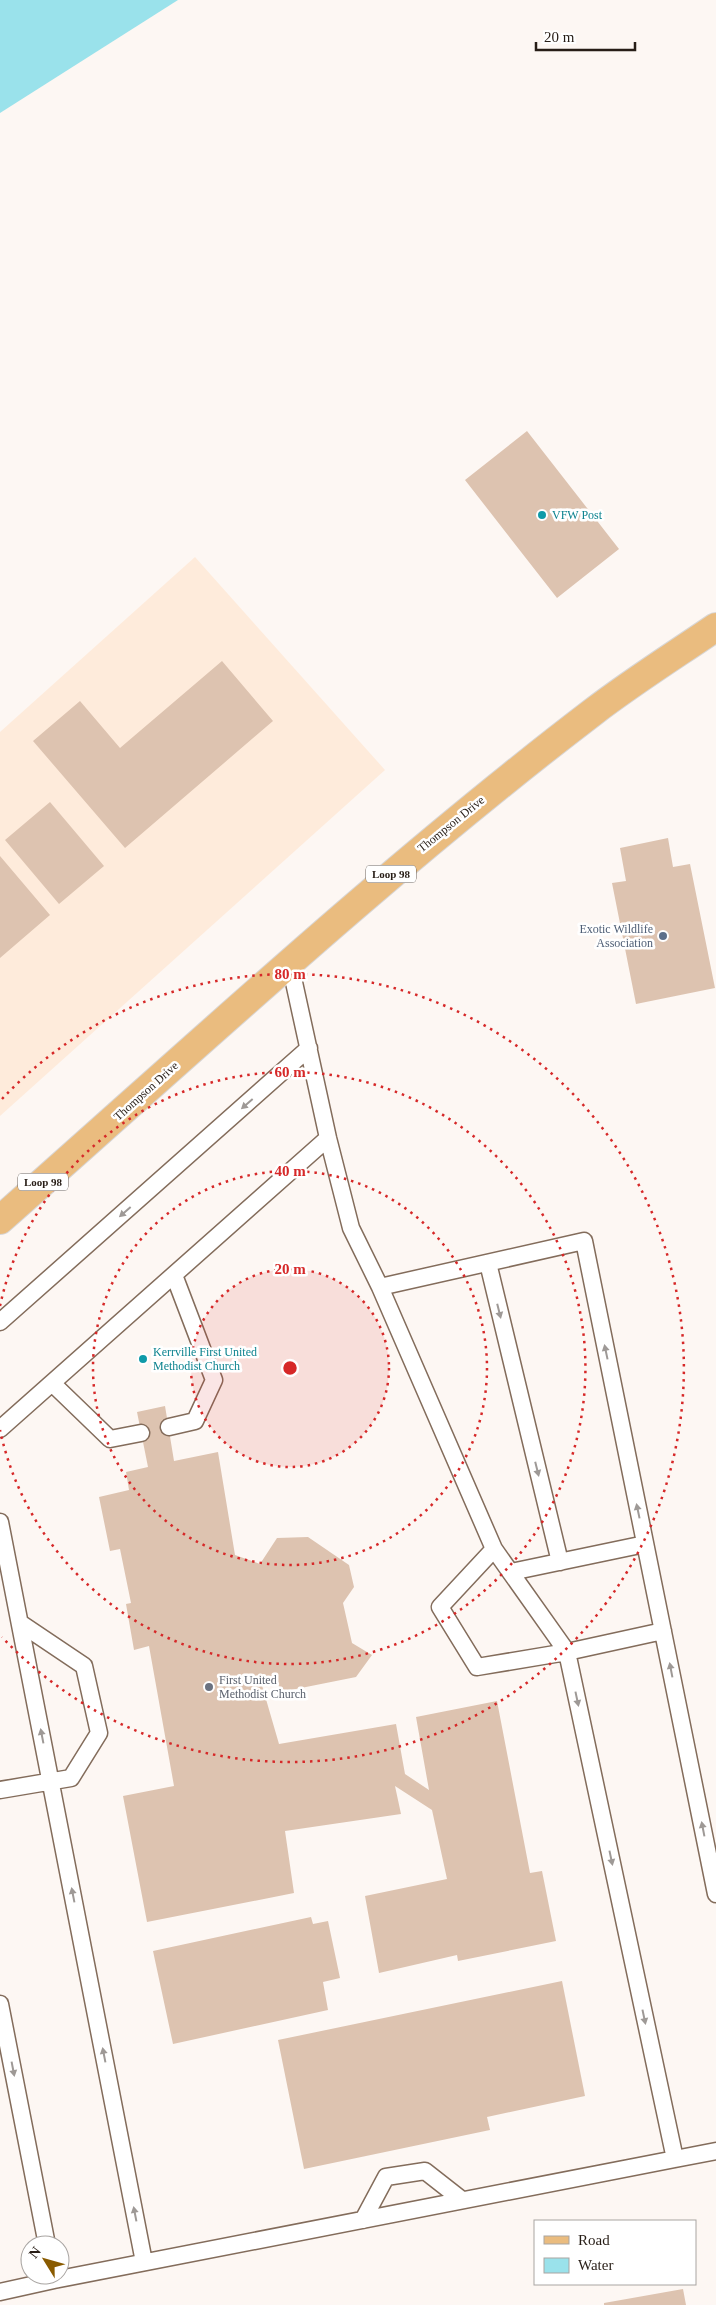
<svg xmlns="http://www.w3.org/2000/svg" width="716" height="2305" viewBox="0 0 716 2305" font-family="Georgia,serif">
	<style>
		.commercial { fill: #feebdb }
		.water { fill: #9ae2eb }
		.building { fill: #ddc3b0 }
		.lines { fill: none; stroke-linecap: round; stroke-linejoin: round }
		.lane-casing { stroke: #836c5b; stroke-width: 19 }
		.primary-casing { stroke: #d8d6d5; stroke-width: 30 }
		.lane { stroke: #fff; stroke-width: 16 }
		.primary { stroke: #eabc7f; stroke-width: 28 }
		.oneway { fill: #9e9996 }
		.ring { fill: none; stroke: #d62828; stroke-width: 2.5; stroke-dasharray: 2.5 5 }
		.culture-dot { fill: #0f9aa8; stroke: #fff; stroke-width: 2 }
		.service-dot { fill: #5c6f8a; stroke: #fff; stroke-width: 2 }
		.worship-dot { fill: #6b7280; stroke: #fff; stroke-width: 2 }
		.labels { text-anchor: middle; stroke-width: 5; stroke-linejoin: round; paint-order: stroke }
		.shield { fill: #fff; stroke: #68615c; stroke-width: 1 }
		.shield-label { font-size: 11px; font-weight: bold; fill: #271d16 }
		.culture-label { font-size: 12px; fill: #0d838f; stroke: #fff; text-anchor: start }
		.street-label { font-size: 12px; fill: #271d16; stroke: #fff }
		.service-label { font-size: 12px; fill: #4e5e75; stroke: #fff; text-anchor: end }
		.worship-label { font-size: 12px; fill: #5b616d; stroke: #fff; text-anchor: start }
		.centre { fill: #d62828; stroke: #fff; stroke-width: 2.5 }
		.ring-label { font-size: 15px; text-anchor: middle; font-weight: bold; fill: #d62828; stroke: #fff; stroke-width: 5; stroke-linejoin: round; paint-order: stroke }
	</style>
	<rect width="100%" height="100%" fill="#fdf7f3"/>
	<path class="commercial" d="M195,557l190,213 -385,346v-384z"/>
	<path class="water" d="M0,0h178l-178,113z"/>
	<path class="building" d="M527,431l92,118 -62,49 -92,-118z
		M222,661l51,60 -148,127 -92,-107 47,-40 40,47z
		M50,802l54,64 -45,38 -54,-64z
		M668,838l5,29 17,-3 25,124 -79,16 -24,-121 14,-2 -6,-33z
		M0,856l50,59 -50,43z
		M165,1406l9,55 44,-9 17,103 25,9 17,-26 31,-1 41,28 5,22 -11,16 9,40 20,12 -16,22 -70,14 -18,-12 -7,3 18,62 117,-20 9,50 24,16 -13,-73 81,-16 33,172 12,-2 14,70 -98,20 -1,-6 -78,18 -14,-77 82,-17 -15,-69 -37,-24 6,28 -116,17 9,62 -147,29 -24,-126 51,-10 -25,-140 -15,4 -8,-46 5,-1 -11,-54 -10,2 -11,-54 30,-7 -3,-18 22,-5 -11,-55z
		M311,1917l2,7 15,-3 12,57 -17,4 5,28 -155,34 -20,-93z
		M562,1981l23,115 -98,21 3,13 -186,39 -26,-129z
		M683,2289l3,16h-82v-2z"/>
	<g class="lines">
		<defs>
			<path id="lane" d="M290,964l38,174 23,90 29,59 114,262 73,103 108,507 41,-8
				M488,1263l72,299
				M380,1287l204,-46 132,653
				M0,1322l309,-274
				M52,1383l58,56 31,-6
				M169,1427l26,-6 19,-41 -40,-105
				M0,1429l328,-291
				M0,1522l144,740
				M494,1549l-54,58 37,60 90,-15 96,-21
				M511,1572l134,-28
				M0,1790l71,-12 28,-45 -15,-67 -64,-43
				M0,2004l47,241
				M363,2220l23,-43 39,-6 37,29
				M0,2292l54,-12 621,-121"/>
			<path id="primary" d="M0,1220c195,-172 386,-350 593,-508 39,-30 82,-57 123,-85"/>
		</defs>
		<use href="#lane" class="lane-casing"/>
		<use href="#primary" class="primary-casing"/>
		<use href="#lane" class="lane"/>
		<use href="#primary" class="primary"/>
	</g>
	<defs><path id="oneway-solid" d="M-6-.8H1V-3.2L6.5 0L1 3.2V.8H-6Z" transform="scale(1.25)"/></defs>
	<g class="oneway">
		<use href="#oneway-solid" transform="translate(247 1104) rotate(139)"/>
		<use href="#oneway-solid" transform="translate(125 1212) rotate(139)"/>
		<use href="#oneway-solid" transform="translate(499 1311) rotate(76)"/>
		<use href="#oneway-solid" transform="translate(606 1352) rotate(-102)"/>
		<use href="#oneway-solid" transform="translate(537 1469) rotate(76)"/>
		<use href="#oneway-solid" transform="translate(638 1511) rotate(-102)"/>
		<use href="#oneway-solid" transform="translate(671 1670) rotate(-101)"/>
		<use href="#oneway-solid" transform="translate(577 1699) rotate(78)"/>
		<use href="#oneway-solid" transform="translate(42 1736) rotate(-101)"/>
		<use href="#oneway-solid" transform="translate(703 1829) rotate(-101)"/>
		<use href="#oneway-solid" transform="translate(611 1858) rotate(78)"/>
		<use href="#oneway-solid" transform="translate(73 1895) rotate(-101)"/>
		<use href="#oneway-solid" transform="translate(644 2017) rotate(78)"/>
		<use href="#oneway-solid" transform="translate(104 2055) rotate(-101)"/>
		<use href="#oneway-solid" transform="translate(13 2069) rotate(79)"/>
		<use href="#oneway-solid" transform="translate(135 2214) rotate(-101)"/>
	</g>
	<circle cx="290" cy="1368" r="99" fill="#d62828" fill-opacity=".12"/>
	<g class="ring">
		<circle cx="290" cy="1368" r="99"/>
		<circle cx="290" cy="1368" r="197"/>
		<path d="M0 1306A296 296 0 1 1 0 1430"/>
		<path d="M2 1099A394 394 0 1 1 2 1637"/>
	</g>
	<g class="culture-dot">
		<circle cx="542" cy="515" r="5"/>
		<circle cx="143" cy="1359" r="5"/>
	</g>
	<circle class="service-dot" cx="663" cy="936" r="5"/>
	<circle class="worship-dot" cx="209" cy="1687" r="5"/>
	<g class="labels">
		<g class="shield">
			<rect x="366" y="865.5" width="50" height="17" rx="4"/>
			<rect x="18" y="1173.5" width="50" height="17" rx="4"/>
		</g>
		<g class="shield-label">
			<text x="391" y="878">Loop 98</text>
			<text x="43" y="1186">Loop 98</text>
		</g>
		<g class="culture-label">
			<text x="552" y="519">VFW Post</text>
			<text x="153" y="1356">Kerrville First United<tspan x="153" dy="14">Methodist Church</tspan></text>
		</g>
		<g class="street-label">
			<text transform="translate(451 824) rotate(-39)" y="4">Thompson Drive</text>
			<text transform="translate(146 1091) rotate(-42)" y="4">Thompson Drive</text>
		</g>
		<g class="service-label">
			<text x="653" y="933">Exotic Wildlife<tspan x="653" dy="14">Association</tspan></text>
		</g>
		<g class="worship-label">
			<text x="219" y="1684">First United<tspan x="219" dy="14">Methodist Church</tspan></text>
		</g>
	</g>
	<circle cx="290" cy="1368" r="8" class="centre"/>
	<g class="ring-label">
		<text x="290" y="979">80 m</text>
		<text x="290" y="1077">60 m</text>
		<text x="290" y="1176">40 m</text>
		<text x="290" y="1274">20 m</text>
	</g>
	<rect x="534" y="2220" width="162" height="65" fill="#ffffff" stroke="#a9a5a2"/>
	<rect x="544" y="2236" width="25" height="8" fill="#eabc7f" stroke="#a9a5a2"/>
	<text x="578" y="2245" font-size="15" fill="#271d16">Road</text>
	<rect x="544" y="2258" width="25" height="15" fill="#9ae2eb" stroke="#a9a5a2"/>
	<text x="578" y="2270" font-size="15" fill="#271d16">Water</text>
	<g transform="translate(45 2260) rotate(307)"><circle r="24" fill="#ffffff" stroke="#a9a5a2"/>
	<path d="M0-4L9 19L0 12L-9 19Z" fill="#8a5b00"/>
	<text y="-8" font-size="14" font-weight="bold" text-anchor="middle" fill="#271d16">N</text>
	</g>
	<path d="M536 42v8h99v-8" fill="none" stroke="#271d16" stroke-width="2.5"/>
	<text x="544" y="42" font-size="15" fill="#271d16" stroke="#ffffff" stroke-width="4" paint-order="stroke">20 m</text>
</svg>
